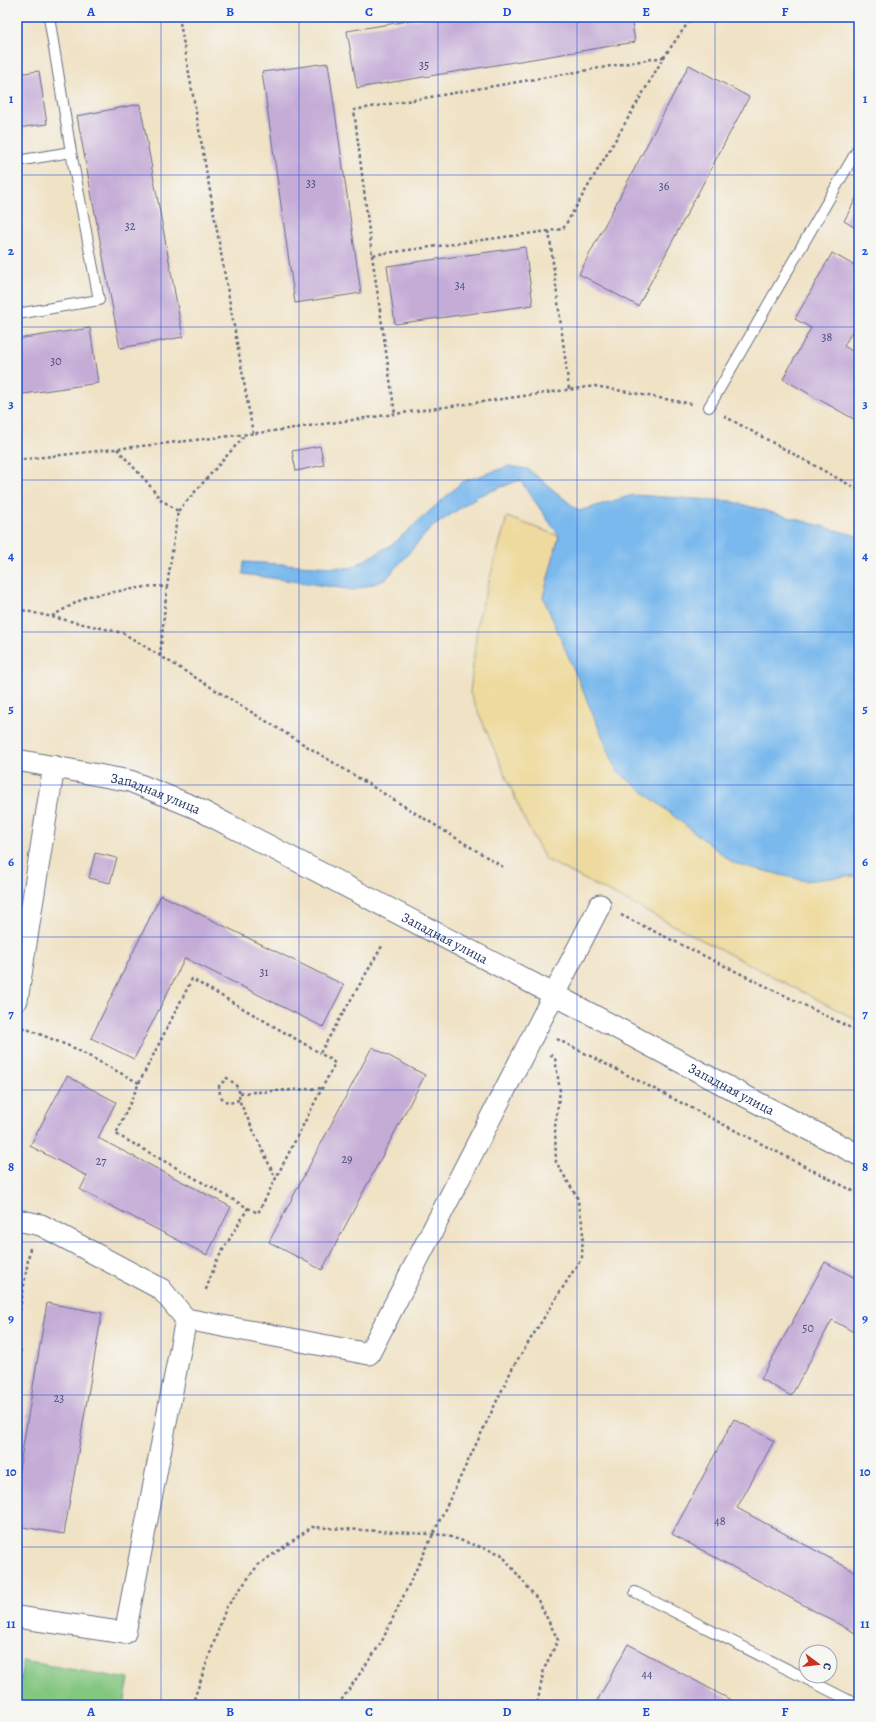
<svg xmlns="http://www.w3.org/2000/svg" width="876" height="1722" viewBox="0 0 876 1722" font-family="Alegreya,serif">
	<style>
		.green { fill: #83c680; stroke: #4f7a6f }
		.sand { fill: #eeda9e; stroke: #84847e }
		.water { fill: #7ab9ed; stroke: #4a74a6 }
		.building { fill: #c5acd7 }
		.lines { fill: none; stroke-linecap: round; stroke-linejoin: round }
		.lane-casing { stroke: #666e82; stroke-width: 12 }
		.street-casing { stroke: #666e82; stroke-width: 23 }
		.path { stroke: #666e82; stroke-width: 2.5; stroke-dasharray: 3 3; stroke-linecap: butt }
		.lane { stroke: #fff; stroke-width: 10 }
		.street { stroke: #fff; stroke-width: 21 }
		.grid { fill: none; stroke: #1d4ed8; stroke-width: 1; stroke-opacity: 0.55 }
		.labels { text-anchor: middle; stroke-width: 3; stroke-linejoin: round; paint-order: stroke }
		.number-label { font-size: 12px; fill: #464e7c }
		.street-label { font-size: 14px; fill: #1b2f5e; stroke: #f6f6f2 }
		.neatline { fill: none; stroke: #1d4ed8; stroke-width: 1.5 }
		.grid-label { font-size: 13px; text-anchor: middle; font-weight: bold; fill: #1d4ed8 }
	</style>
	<rect width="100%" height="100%" fill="#f6f6f2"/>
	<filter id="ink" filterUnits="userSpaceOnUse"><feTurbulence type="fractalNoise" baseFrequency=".025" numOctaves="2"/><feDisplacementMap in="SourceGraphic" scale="8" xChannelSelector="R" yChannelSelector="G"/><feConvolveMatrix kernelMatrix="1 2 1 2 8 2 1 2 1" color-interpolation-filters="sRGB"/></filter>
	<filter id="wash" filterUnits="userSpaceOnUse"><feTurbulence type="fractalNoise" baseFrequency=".012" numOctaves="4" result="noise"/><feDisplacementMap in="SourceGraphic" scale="16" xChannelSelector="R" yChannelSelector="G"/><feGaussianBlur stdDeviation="0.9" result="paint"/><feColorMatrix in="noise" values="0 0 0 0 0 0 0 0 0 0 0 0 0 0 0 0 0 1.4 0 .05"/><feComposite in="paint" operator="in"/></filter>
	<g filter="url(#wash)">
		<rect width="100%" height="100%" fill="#f0e2c5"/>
		<path class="green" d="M23,1661l106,18 -5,26h-107v-9z"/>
		<path class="sand" d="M507,517l52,19 -16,61 306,280 10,-2v146l-314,-162 -20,-38 -55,-128 8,-73z"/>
		<path class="water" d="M509,466l19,3 51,42 54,-16 97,6 124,34 5,3v337l-54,6 -72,-18 -116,-92 -74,-174 16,-61 -39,-56 -42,16 -47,32 -46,52 -31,10 -111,-16 1,-12 107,6 42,-24 69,-62z"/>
		<g id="blocks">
			<path class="building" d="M433,17h198l4,25 -278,46 -10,-57z
				M328,63l33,230 -66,10 -33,-231z
				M689,65l60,32 -111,209 -59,-32z
				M39,71l8,53 -30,4v-54z
				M140,104l43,233 -63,11 -43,-232z
				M859,193v37l-15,-9z
				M525,247l8,58 -138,19 -8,-58z
				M832,253l27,15v51l-15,27 15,9v67l-76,-43 28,-51 -16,-9z
				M90,328l8,55 -81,12v-56z
				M320,446l4,19 -28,6 -4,-20z
				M95,853l22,5 -7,25 -21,-5z
				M161,895l183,90 -21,42 -138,-69 -51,101 -43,-21z
				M372,1047l53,28 -103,195 -53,-28z
				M67,1076l49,26 -18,36 133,69 -24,48 -127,-65 7,-14 -57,-30z
				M825,1262l34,18v55l-27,-15 -41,76 -30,-17z
				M47,1303l55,10 -38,221 -47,-8v-44z
				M734,1419l40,22 -37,67 122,66v61l-187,-101z
				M628,1644l112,61h-102l-3,-2 -1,2h-39z"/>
		</g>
	</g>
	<g filter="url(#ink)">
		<use href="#blocks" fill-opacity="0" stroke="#666e82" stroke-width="1"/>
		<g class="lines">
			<defs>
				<path id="lane" d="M17,161l54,-9
					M17,314l82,-14 -28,-148 -22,-135
					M709,407l150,-260
					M635,1592l223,113"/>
				<g id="street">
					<path id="s1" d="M17,760l113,21 64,26 359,187 207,110 99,51"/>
					<path d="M17,1000l37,-234"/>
					<path d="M17,1220l24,5 120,64 25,30 183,35 231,-449"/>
					<path d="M17,1617l108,16 61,-314"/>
				</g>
			</defs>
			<use href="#lane" class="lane-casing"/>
			<use href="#street" class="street-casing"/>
			<path class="path" d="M179,17l74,416
				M664,57l-310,53 18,145 191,-26 101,-172 28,-40
				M549,231l20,158
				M372,255l23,159
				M724,416l135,74
				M117,449l30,33 13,17 18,12
				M17,460l249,-28 329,-46 97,18
				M17,609l106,24 380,234
				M52,616l36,-20 64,-10 15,1 11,-76 68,-77
				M160,656l7,-69
				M621,915l238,117
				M17,1025l57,23 65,35 -23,51 132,74 -31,52 -12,32
				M557,1039l302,155
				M139,1083l53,-104 128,74
				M240,1093l84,-5
				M239,1100l-9,3 -7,-3 -3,-6 -1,-8 8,-8c9,6 14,11 12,22l37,79
				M248,1208l10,5 77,-150 -15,-10 62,-107
				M17,1328l13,-80
				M17,1347l4,1 -4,24
				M192,1705l34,-97 32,-43 54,-38 133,8 56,19 37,46 20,40 -14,29 -7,36
				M338,1705l43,-62 132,-276 69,-110 1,-30 -6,-30 -21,-35 -1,-35 5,-36 -5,-33 -6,-4"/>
			<use href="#lane" class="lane"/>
			<use href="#street" class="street"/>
		</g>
	</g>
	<path class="grid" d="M161,17v1688M299,17v1688M438,17v1688M577,17v1688M715,17v1688M17,175h842M17,327h842M17,480h842M17,632h842M17,785h842M17,937h842M17,1090h842M17,1242h842M17,1395h842M17,1547h842"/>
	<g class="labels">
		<g class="number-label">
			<text x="424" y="69">35</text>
			<text x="311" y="187">33</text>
			<text x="664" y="190">36</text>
			<text x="130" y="230">32</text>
			<text x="460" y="289">34</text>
			<text x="827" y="341">38</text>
			<text x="56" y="365">30</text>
			<text x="264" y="976">31</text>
			<text x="347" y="1163">29</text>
			<text x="101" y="1165">27</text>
			<text x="808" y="1332">50</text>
			<text x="59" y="1402">23</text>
			<text x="720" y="1525">48</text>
			<text x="647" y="1678">44</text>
		</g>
		<g class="street-label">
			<text dy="5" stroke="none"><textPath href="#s1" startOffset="143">Западная улица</textPath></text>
			<text dy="5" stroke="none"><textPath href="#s1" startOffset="467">Западная улица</textPath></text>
			<text dy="5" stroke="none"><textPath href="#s1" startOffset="791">Западная улица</textPath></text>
		</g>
	</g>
	<rect width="876" height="1722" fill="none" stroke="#f6f6f2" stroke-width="44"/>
	<g transform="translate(818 1664) rotate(105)"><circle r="19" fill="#f6f6f2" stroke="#9ea6b7"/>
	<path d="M0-3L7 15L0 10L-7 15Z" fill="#c8321e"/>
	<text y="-6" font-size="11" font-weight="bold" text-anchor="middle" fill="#1b2f5e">С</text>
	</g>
	<rect x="22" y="22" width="832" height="1678" class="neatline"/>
	<g class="grid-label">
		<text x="91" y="16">A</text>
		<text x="230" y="16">B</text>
		<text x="369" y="16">C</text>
		<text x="507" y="16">D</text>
		<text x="646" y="16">E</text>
		<text x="785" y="16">F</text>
		<text x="11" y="103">1</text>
		<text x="865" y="103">1</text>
		<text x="11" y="255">2</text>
		<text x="865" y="255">2</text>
		<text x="11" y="408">3</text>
		<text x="865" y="408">3</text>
		<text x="11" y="560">4</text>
		<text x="865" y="560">4</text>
		<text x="11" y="713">5</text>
		<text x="865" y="713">5</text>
		<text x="11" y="866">6</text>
		<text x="865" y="866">6</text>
		<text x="11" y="1018">7</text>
		<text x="865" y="1018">7</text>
		<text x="11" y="1171">8</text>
		<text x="865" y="1171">8</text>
		<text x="11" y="1323">9</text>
		<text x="865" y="1323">9</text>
		<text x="11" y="1476">10</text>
		<text x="865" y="1476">10</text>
		<text x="11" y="1628">11</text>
		<text x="865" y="1628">11</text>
		<text x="91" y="1716">A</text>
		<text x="230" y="1716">B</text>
		<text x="369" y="1716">C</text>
		<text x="507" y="1716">D</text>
		<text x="646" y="1716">E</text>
		<text x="785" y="1716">F</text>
	</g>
</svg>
